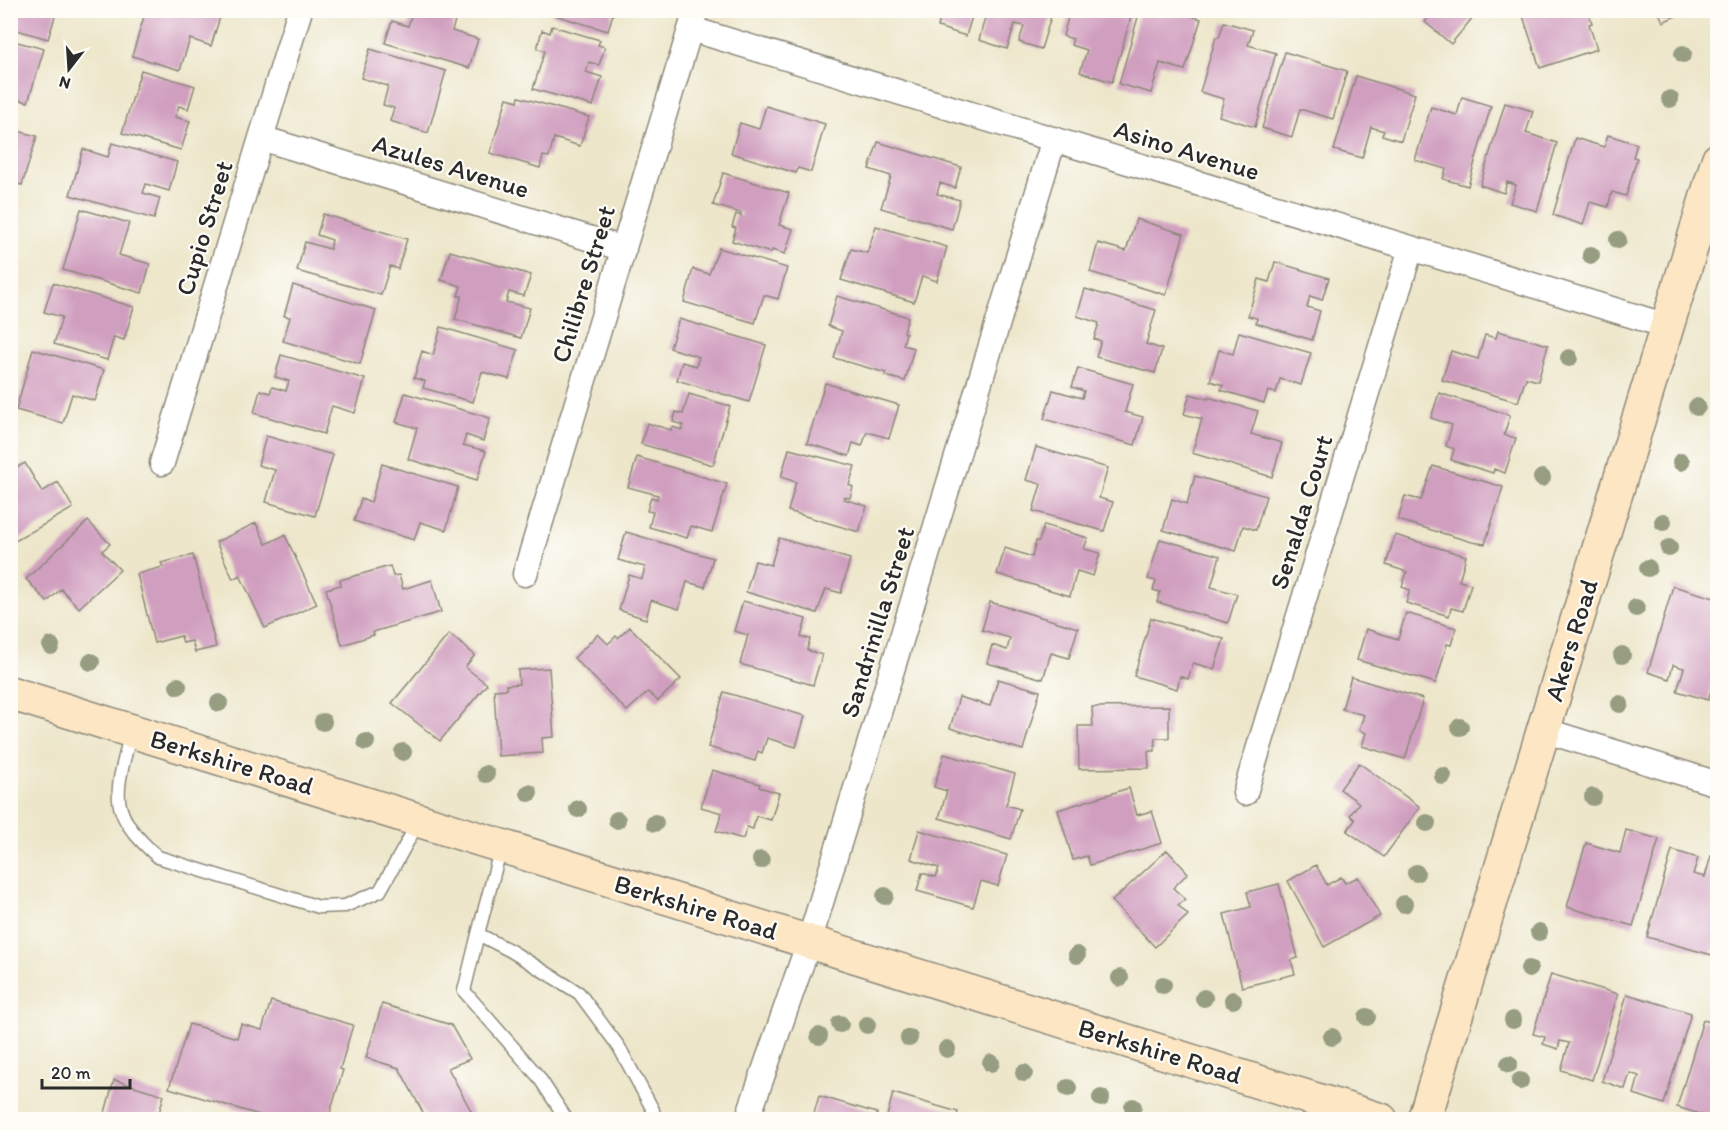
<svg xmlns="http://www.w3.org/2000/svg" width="1728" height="1130" viewBox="0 0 1728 1130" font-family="Itim,sans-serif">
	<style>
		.building { fill: #d09ebf }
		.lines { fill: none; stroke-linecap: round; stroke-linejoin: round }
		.lane-casing { stroke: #8c887a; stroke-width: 15 }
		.street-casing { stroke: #8c887a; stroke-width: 27 }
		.secondary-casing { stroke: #8c887a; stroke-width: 36 }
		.lane { stroke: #fff; stroke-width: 12 }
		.street { stroke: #fff; stroke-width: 24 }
		.secondary { stroke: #fce6c4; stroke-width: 33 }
		.tree { fill: #969d81 }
		.labels { text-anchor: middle; stroke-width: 4.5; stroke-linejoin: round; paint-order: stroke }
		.street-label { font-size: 26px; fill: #2b2b2b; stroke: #fdfcf7 }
	</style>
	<rect width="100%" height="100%" fill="#fdfcf7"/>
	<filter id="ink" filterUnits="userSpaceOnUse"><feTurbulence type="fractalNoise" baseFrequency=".0167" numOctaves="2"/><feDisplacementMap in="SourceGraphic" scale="12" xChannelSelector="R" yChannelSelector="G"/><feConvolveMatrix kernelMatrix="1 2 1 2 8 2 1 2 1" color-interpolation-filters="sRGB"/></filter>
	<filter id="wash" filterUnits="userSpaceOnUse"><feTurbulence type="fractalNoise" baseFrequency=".008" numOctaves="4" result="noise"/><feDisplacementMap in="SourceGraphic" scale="24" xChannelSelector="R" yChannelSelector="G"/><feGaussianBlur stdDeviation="1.35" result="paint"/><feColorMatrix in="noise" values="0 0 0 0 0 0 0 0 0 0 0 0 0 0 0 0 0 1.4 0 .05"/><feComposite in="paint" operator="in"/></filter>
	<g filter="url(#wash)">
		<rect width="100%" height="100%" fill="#ede6ca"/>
		<g id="blocks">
			<path class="building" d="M10,10h47l-9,29 -38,-11z
				M146,10h52l22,7 -9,29 -21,-7 -10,31 -48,-14z
				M393,10h65l-6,21 26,8 -9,29 -84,-25 7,-22 16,5 3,-10z
				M553,10h61l-6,21 -57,-17z
				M908,10h26l-2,8z
				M942,10h32l-8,26 -28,-9z
				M987,10h66l-12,39 -22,-7 5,-16 -9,-2 -8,25 -28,-9z
				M1070,10h63l-21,72 -32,-10 7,-22 -16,-5 2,-6 -10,-3z
				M1140,10h21l8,3 2,-3 30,9 -16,51 -25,-7 -9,30 -32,-9z
				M1435,10h44l-28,34 -26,-22z
				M1521,10h67l4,13 -3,1 8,25 -57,19z
				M1658,10h31l-26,12z
				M1224,22l29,8 -5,15 28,8 -21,74 -36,-11 5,-17 -24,-7 16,-55h3z
				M552,26l48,14 -2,5 7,2 -6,18 -10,-3 -3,10 16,5 -9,29 -60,-17 12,-39 -8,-1 5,-19 8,3z
				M10,40l34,9 -16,53 -18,-5z
				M370,49l76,22 -18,62 -38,-12 4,-13 -11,-3 5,-19 -27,-8z
				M1285,52l62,19 -14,48 -33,-10 -8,28 -30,-9z
				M141,70l54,16 -7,23 -9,-3 -4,11 15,4 -9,29 -59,-17z
				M1356,76l59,18 -14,47 -19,-6 2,-4 -13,-4 -9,31 -28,-8z
				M519,97l70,20 -9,29 -26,-8 -5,19 -6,-1 -3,12 -50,-15 17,-55 11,3z
				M1462,97l29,9 -23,80 -25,-7 3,-10 -31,-9 16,-53 26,8z
				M1505,103l28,8 -7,22 31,10 -20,68 -27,-8 6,-18 -9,-3 -3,11 -24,-8z
				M766,106l59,18 -14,48 -13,-4 -2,5 -65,-20 9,-30 19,6z
				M10,129l27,7 -15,49 -12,-3z
				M1608,135l29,9 -4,13 4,1 -11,38 -14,-4 -4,15 -18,-5 -7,23 -30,-10 22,-77 29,9z
				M878,142l83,25 -6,21 -15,-5 -3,11 23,6 -8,29 -71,-21 10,-32 -22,-7z
				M112,143l65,19 -8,29 -23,-7 -3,9 17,5 -6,21 -84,-24 13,-46 25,8z
				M723,173l66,20 -10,32 14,4 -8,25 -13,-4 -1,3 -39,-12 4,-13 -4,-1 4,-13 5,2v-3l-28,-8z
				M81,209l48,14 -10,32 31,9 -8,29 -79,-23z
				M323,214l84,25 -9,30 -8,-3 -9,29 -84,-24 8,-29 25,7 2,-9 -15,-5z
				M1136,219l48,15 -18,61 -76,-23 8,-29 28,8z
				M876,226l71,21 -10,34 -15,-5 -8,26 -73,-22 10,-31 16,4z
				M719,248l68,20 -9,31 -14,-4 -9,28 -71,-21 9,-33 16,5z
				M450,251l81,24 -7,21 -15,-4 -3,10 24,6 -9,30 -66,-19 7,-23h-4l3,-10 -20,-6z
				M1275,262l54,16 -7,22 -12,-4 -3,11 13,4 -8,29 -56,-17 1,-5 -9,-2 11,-37 10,3z
				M53,283l81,24 -10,33 -10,-3 -7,23 -53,-16 8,-27 -18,-5z
				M293,285l83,25 -16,54 -77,-23 7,-24 -6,-1z
				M1085,289l71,21 -10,34 16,5 -7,24 -59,-16 5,-16 -7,-2 5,-16 -22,-7z
				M837,296l71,21 -4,15 2,1 -3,12 11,3 -9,33 -20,-5 1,-3 -52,-15 8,-27 -14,-5z
				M679,319l87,26 -17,57 -72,-22 5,-18 14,4 3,-9 -29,-9z
				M441,327l77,23 -9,29 -27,-7 -9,30 -50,-14 2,-7 -11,-3 8,-27 11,4z
				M1498,331l50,14 -10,36 -12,-3 -8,24 -76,-22 9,-29 27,8 7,-24 11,3z
				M1239,332l72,21 -10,32 -21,-6 -4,14 -8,-2 -4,12 -43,-13 2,-5 -13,-4 9,-31 14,4z
				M33,349l71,21 -9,31 -23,-7 -9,29 -47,-13z
				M281,355l84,24 -10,34 -23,-7 -8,28 -70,-21 6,-23 10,3 2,-6 14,4 3,-10 -14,-4z
				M1078,368l55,16 -8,28 18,5 -8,28 -91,-26 9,-29 29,8 2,-7 -12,-4z
				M825,383l74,22 -10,33 -22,-6 -5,14 -9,-3 -4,13 -42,-13z
				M405,393l85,25 -7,23 -17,-6 -3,10 23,6 -9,29 -69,-21 9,-31 -21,-6z
				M1439,393l71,22 -6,20 12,3 -11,35 -11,-4 -1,4 -42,-13 3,-11 -8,-3 6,-21 -21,-7z
				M689,394l41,12 -17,59 -72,-21 6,-21 24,7 1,-3 10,3 1,-5 -10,-3 3,-10 7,2z
				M1190,394l18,5v-2l50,14 -7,23 31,9 -10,34 -80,-24 10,-34 -18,-5z
				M266,436l67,19 -18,61 -49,-14 9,-32 -17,-5z
				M1036,447l72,21 -9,30 14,4 -9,29 -71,-20 8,-27 -15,-4z
				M789,449l66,17 -6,19 4,2 -3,11 -6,-1v2l23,7 -8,26 -71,-21 8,-29 -15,-5z
				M637,457l90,27 -15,48 -21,-6 -4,12 -38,-11 4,-15 -6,-1 4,-14 6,2 1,-4 -30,-8z
				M25,463l17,29 16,-10 15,26 -63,36v-73z
				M382,464l76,23 -12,43 -26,-8 -6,18 -60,-19 7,-22 10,3z
				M1433,466l70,21 -18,57 -13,-2 -74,-22 7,-24 16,4z
				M1195,476l71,20 -10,34 -13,-4 -7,25 -73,-21 9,-31 15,5z
				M88,521l22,23 -8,7 18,19 -41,38 -18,-19 -14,13 -21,-23z
				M256,523l10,21 19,-9 32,69 -52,24 -25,-53 -7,4 -17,-37z
				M1044,525l44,13 -4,11 16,4 -7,23 -16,-5 -7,25 -73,-22 8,-26 27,9 4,-16h3z
				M626,532l87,26 -8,29 -18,-5 -8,27 -28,-9 -5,19 -27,-9 10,-35 13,4 3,-12 -27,-7z
				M1395,535l71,21 -7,25 12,3 -8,27 -12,-3 -2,8 -43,-13 4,-13 -8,-3 5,-15 -21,-7z
				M779,538l71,21 -9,34 -15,-4 -9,24 -71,-21 9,-31 16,4z
				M1160,539l60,17 -9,31 26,7 -9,29 -71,-21 3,-10 -7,-2 3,-9 -8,-2z
				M193,555l23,92 -21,5 -3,-11 -9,2 -2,-7 -27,7 -17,-69 26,-7 -2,-4z
				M390,566l3,10 6,-1 4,14 29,-9 9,32 -68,20 1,3 -32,10 -16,-56 15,-4 -1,-5z
				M1673,586l45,13v68l-10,33 -31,-9 7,-23 -11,-3 -4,14 -21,-7z
				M743,601l63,18 -5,18 9,2 -3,11 15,5 -9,30 -73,-21 8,-29 -14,-4z
				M990,602l88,26 -9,30 -18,-5 -8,26 -56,-16 5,-18 15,5 3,-12 -28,-8z
				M1406,613l50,15 -5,17 -4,-1 -11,39 -79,-23 9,-31 32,10z
				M1151,618l73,21 -10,30 -21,-6 -5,16 -8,-3 -3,13 -43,-13z
				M630,627l51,52 -23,22 -10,-9 -21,19 -53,-53 24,-24 10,10 8,-8 2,2z
				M449,634l26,21 -10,12 22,17 -47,57 -48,-38z
				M549,668l5,69 -12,1 1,15 -45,3 -4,-66 13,-1 -1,-4 13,-1 -1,-14z
				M1351,677l72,22 -18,60 -43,-13 4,-13 -7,-3 5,-15 -22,-6z
				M998,679l42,12 -17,59 -73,-22 9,-31 31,9z
				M724,692l81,24 -9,31 -29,-9 -5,15 -4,-2 -3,10 -47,-14z
				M1169,706v32h-14v13h-7l1,17 -70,1 -1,-43h15l-1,-19z
				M944,754l71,20 -9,31 14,4 -9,30 -72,-21 8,-27 -13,-4z
				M1359,763l61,44 -36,50 -37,-26 8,-11 -5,-5 9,-12 -19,-14z
				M712,770l48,14 -1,3 20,6 -8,27 -15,-4 -3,13 -6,-2 -4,12 -27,-8 6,-18 -21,-6z
				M1129,788l8,27 15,-4 10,32 -72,22 -3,-9 -14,4 -15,-50z
				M919,830l88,25 -9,31 -17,-5 -8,26 -56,-16 5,-18 14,4 3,-9 -28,-9z
				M1626,830l33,9 -26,87 -66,-19 19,-64 34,10z
				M1167,850l21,23 -15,15 12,11 -7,6 10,10 -33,32 -43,-46z
				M1672,850l26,8 -5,16 12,3 6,-21 7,2v79l-6,18 -65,-18z
				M1316,865l11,20 14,-8 4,6 13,-6 22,39 -56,31 -36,-66z
				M1279,884l19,74 -7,2 4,14 -53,13 -18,-73 27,-7 -4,-15z
				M1551,974l67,20 -26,86 -31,-10 8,-27 -9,-2 -2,8 -15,-5 2,-7 -12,-3z
				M1627,994l64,19 -27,91 -30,-10 5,-18 -9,-3 -5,16 -23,-8z
				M271,1001l82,24 -13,44 3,1 -15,50h-52l-107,-32 20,-64 48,14 4,-14 21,6z
				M382,1004l69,21 19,34 -22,9 28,52h-49l-28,-52 -33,-10z
				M1703,1020l15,4v67l-9,26 -32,-10z
				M114,1080l50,15 -7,25h-54z
				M893,1093l65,19 -2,8h-70z
				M819,1096l58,17 -1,7h-64z"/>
		</g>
	</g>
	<g filter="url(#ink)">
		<use href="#blocks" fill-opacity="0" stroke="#8c887a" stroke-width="1.5"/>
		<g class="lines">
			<defs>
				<path id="lane" d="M131,732c-15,62 -26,78 27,125l161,50 26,-1 35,-15 39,-70
					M501,847l-23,87 33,17 68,42 40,54 34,63 1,10
					M478,934l-14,57 74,85 29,44"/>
				<path id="street" d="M691,29l976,297
					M261,138l363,111
					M162,463l138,-453
					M525,574l171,-564
					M1543,730l175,54
					M1245,793l166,-545
					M747,1120l62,-178 245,-803"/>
				<path id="secondary" d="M10,693l1371,427
					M1424,1120l294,-960"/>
			</defs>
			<use href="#lane" class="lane-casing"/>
			<use href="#street" class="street-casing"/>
			<use href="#secondary" class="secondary-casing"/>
			<use href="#lane" class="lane"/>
			<use href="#street" class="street"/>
			<use href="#secondary" class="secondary"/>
		</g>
		<g class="tree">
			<circle cx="1683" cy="54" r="9"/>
			<circle cx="1670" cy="99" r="9"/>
			<circle cx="1618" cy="240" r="9"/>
			<circle cx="1591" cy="255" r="9"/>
			<circle cx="1569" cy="358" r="9"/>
			<circle cx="1697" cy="407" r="9"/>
			<circle cx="1681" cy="462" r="9"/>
			<circle cx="1542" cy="478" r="9"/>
			<circle cx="1663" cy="522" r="9"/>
			<circle cx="1669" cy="548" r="9"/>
			<circle cx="1648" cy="568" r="9"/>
			<circle cx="1636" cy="608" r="9"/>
			<circle cx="51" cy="646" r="9"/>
			<circle cx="1622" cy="655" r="9"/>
			<circle cx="91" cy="662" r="9"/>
			<circle cx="178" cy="686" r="9"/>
			<circle cx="219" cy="703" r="9"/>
			<circle cx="1620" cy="704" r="9"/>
			<circle cx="323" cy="722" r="9"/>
			<circle cx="1460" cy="727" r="9"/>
			<circle cx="366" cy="742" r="9"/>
			<circle cx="403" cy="752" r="9"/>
			<circle cx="486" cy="774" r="9"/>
			<circle cx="1443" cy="776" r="9"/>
			<circle cx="529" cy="793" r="9"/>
			<circle cx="1593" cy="797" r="9"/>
			<circle cx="578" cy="809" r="9"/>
			<circle cx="617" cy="820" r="9"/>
			<circle cx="655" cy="823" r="9"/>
			<circle cx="1427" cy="823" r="9"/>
			<circle cx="761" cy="860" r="9"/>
			<circle cx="1416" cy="873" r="9"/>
			<circle cx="885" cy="896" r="9"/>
			<circle cx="1404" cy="904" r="9"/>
			<circle cx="1539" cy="932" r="9"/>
			<circle cx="1077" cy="955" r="9"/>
			<circle cx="1529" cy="969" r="9"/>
			<circle cx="1120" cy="978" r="9"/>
			<circle cx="1163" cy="985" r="9"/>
			<circle cx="1204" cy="998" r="9"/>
			<circle cx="1233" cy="1000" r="9"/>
			<circle cx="1367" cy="1017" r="9"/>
			<circle cx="1513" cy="1020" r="9"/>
			<circle cx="840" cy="1024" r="9"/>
			<circle cx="867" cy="1025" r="9"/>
			<circle cx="819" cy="1036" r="9"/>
			<circle cx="1332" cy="1037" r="9"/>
			<circle cx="909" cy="1038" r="9"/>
			<circle cx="947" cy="1049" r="9"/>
			<circle cx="991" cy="1063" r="9"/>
			<circle cx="1509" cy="1064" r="9"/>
			<circle cx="1024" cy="1073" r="9"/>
			<circle cx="1520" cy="1081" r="9"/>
			<circle cx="1068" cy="1088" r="9"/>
			<circle cx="1101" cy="1098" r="9"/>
			<circle cx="1133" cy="1107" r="9"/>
		</g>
	</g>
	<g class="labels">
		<g class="street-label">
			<text transform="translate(1187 150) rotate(17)" y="9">Asino Avenue</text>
			<text transform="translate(451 166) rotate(17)" y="9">Azules Avenue</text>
			<text transform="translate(204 228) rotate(-73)" y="9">Cupio Street</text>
			<text transform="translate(583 284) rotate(-73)" y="9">Chilibre Street</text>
			<text transform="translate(1301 512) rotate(-73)" y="9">Senalda Court</text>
			<text transform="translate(877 622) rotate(-73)" y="9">Sandrinilla Street</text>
			<text transform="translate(1571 640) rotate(-73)" y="9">Akers Road</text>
			<text transform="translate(232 762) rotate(17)" y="9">Berkshire Road</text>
			<text transform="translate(696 907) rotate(17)" y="9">Berkshire Road</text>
			<text transform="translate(1160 1051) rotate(17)" y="9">Berkshire Road</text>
		</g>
	</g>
	<rect width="1728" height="1130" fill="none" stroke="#fdfcf7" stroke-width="36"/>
	<g transform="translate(69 69) rotate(197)" stroke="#fdfcf7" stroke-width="4.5" paint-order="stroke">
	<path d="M0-4.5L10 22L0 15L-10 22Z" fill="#2b2b2b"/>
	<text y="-9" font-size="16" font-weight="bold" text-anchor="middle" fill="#2b2b2b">N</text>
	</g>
	<path d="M42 1079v9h88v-9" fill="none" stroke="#2b2b2b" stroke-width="3"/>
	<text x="51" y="1079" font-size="18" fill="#2b2b2b" stroke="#fdfcf7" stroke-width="4.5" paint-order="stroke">20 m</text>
</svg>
